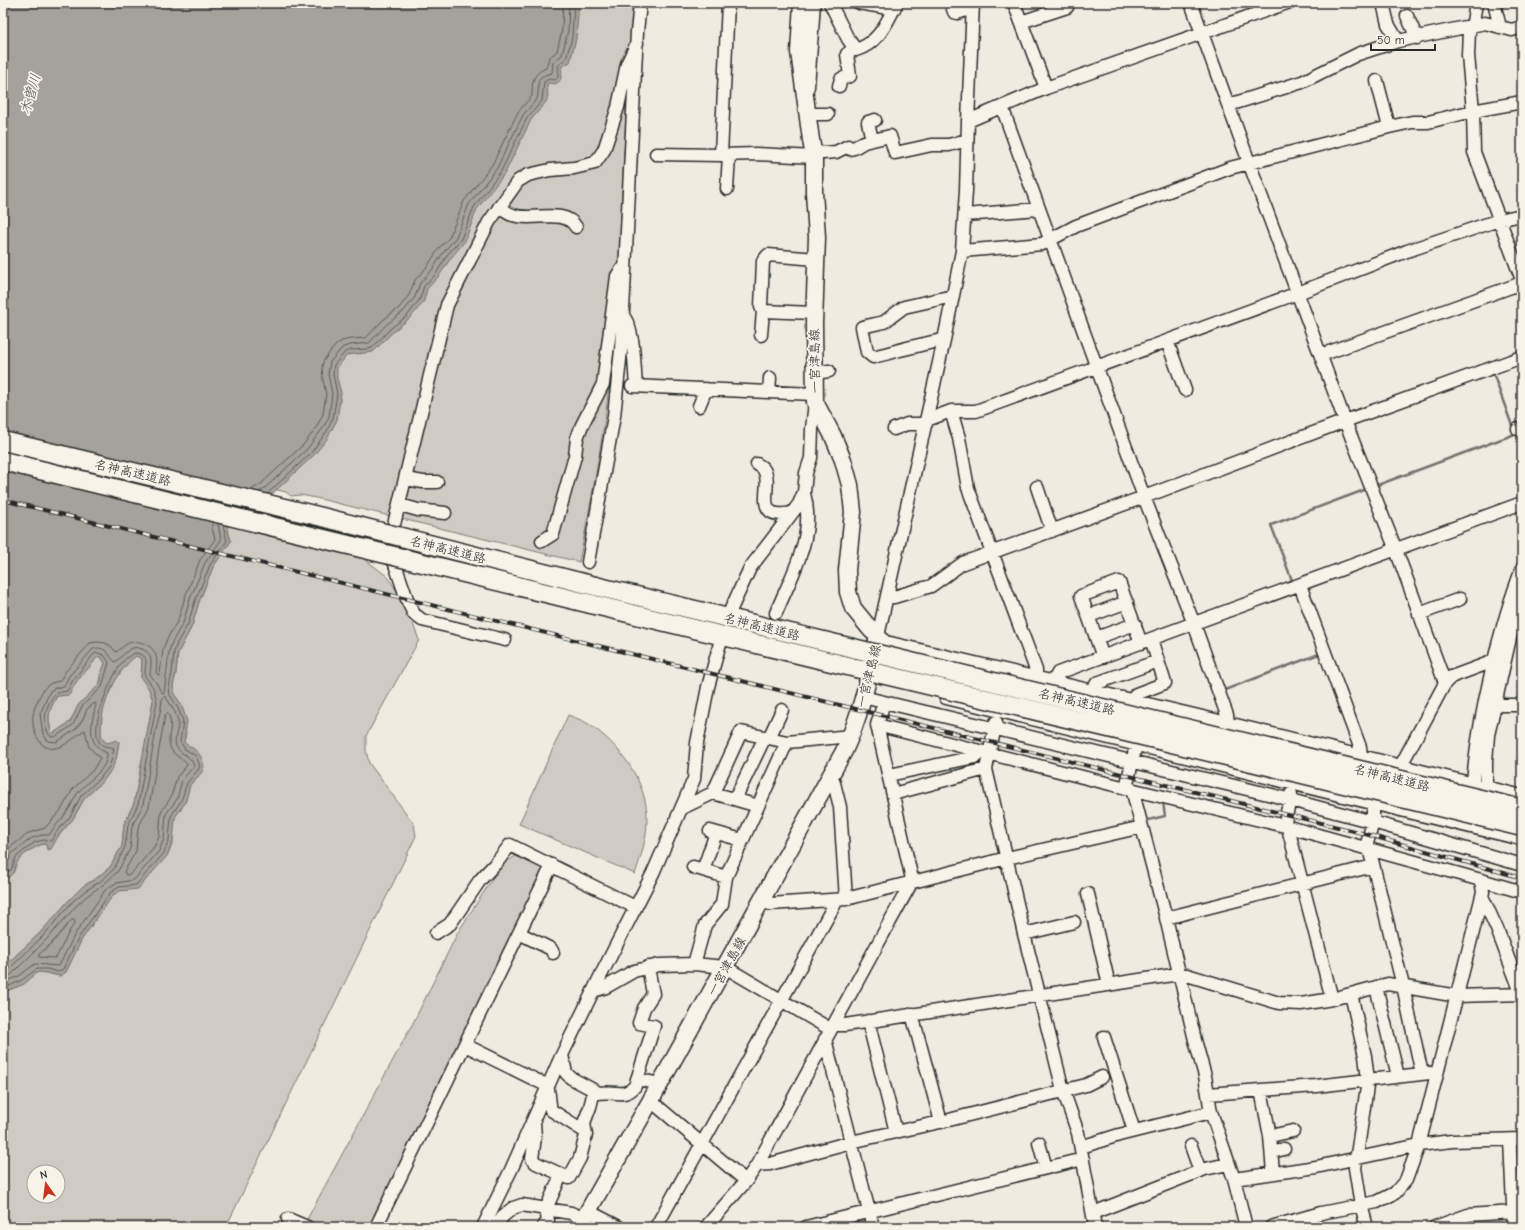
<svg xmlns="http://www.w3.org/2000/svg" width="1525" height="1230" viewBox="0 0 1525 1230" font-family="'Comic Neue','Klee One',sans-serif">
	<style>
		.green { fill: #cfcbc2; stroke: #7d7b76; fill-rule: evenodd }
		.water { fill: #a4a29a; stroke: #74726e; fill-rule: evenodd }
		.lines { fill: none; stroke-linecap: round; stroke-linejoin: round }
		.shore { stroke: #5b5b57; stroke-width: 1 }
		.stream { stroke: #74726e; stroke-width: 2.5 }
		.minor-casing { stroke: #2b2b2b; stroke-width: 15 }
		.major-casing { stroke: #2b2b2b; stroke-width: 19 }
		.highway-casing { stroke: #2b2b2b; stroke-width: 21 }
		.minor { stroke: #f7f3e8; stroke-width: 12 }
		.major { stroke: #f7f3e8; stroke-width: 16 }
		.highway { stroke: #f7f3e8; stroke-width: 18 }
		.rail-casing { stroke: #2b2b2b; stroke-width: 4 }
		.rail { stroke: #f7f3e8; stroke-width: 2.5; stroke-dasharray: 8; stroke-linecap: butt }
		.highway-bridge-casing { stroke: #2b2b2b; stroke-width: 21; stroke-linecap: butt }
		.highway-bridge { stroke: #f7f3e8; stroke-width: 18 }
		.labels { text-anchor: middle; stroke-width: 3.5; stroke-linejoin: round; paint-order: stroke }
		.street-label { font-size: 13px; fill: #2b2b2b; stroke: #f7f3e8 }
		.water-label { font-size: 14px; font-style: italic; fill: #555552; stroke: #f7f3e8 }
	</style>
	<rect width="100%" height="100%" fill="#efebe0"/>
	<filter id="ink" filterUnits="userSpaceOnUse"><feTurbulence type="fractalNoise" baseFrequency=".025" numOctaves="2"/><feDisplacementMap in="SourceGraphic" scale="8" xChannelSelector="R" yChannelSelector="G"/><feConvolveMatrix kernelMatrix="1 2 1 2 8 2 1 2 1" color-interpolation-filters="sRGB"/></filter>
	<g filter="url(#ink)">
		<path class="green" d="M574,3h60c-10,102 -11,205 -18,308 -5,85 -20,168 -37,251l-263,-64 -15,-3 -10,1 -5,-4 -17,-4 57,-108 220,-296z
			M228,521l124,28 36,28 19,31 12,32 -53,96v14l3,13 45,61 2,12 -190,391h-220v-5l-3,-1v-225l6,-6 15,-6 14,-12 9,1 12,3 7,-4 16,-33 31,-44 54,-39 6,-15 2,-24 10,-14 5,-18 12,-13 -8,-23 -6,-3 -4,-4 2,-8 -5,-30 -7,-10 -1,-8 3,-13 2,-20 14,-27 7,-24 14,-35 18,-26 -4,-15zM34,1172h24v24h-24z
			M97,656l4,1 4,6 -6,22 -20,19 -9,18 -18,12c-5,-17 -4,-22 5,-38l12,-1 7,-13 17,-19z
			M136,656l6,3 -1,19 8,11 4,12 -19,102 -10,21 -2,22 -12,21 -12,10 -16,10 -12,12 -30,34 -29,27 -8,10v-91c16,-6 8,-9 16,-19 4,-6 18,-15 25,-16l2,1 1,5 26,-31 11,-20 20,-19 12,-21 3,-17 -12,1 -5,-4c-6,-25 13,-68 34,-83z
			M568,715c7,3 15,5 22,10 30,20 58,58 57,95 0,19 -6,36 -12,54l-116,-50z
			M521,853l28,13 -176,361h-60l-8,-4 109,-202 44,-89 44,-68z"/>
		<path class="water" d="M3,3h576l-3,36 -6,23 -9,5c2,8 0,20 -11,16l-3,1 1,13 -2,5 -15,18 -26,53 -28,36 -12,32 -14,17 -12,18 -12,13 -3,12 -3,4 -11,13 -16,13 -21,21 -26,3 -10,13v10l4,15 -4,27 -10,19 -13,16 -44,41 -40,22c-6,7 -1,15 1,23l-18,26 -14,35 -7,24 -14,27 -2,20 -3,13 1,8 7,10 6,17 -3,21c4,5 11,6 15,12 3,3 4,8 5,12l-2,6 -12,13 -5,18 -10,14 -2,24 -6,15 -29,33 -18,2 -7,4 -31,44 -16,33 -6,4 -13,-3 -9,-1 -14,12 -15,6 -6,6v-26l8,-10 29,-27 30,-34 12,-12 16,-10 12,-10 12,-21 2,-22 10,-21 19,-102 -4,-12 -8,-11 1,-19 -6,-3c-21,15 -40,58 -34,83l5,4 10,-3 2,2 -3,17 -4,10 -8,11 -20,19 -11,20 -13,14 -9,16 -3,1 -2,-5 -2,-1c-7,1 -21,10 -25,16 -8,10 0,13 -16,19zM97,657h4l4,6 -4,11v6l-2,5 -20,19 -9,18 -18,12c-5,-17 -4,-22 5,-38l12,-1 7,-13 17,-19z"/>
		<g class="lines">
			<path class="shore" d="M251,490l10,-6 16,-15 26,-24 12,-15 8,-16 3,-20 -3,-14 -1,-14 2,-6 6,-8 7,-8 5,-3 8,-2 16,-1 17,-18 16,-12 10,-13 6,-15 12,-13 12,-19 10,-10 15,-37 28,-36 26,-53 14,-16c0,-13 0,-22 14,-28l3,-10 8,-7 5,-21 1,-27
				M259,492l5,-3 43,-40 16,-21 6,-11 3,-23 -4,-20 2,-12 13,-15 7,-2 19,-2 18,-19 16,-12 12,-15 5,-14 12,-13 11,-17 13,-16 13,-33 28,-36 26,-53 14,-16c4,-14 -5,-22 15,-26l1,-11 9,-7 6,-25 1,-27
				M267,494l44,-41 16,-22 6,-13 4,-24 -4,-20 1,-9 11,-13 6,-2 16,-1 5,-1 19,-20 16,-12 13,-17 4,-13 12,-12 11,-19 14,-16 13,-32 27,-36 26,-53 15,-17 2,-19 5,-3 6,1 3,-3c2,-12 -4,-10 8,-18l6,-21 2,-35
				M98,653l6,2 5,7 -7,25 -20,19 -9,19 -18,12h-4c-11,-12 -5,-34 5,-44l11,-2 6,-11 21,-26z
				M168,714c7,11 -2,22 2,33 4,10 15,12 17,18l-10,12 -6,20 -10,15 -2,25 -5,10 -23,27 -5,1 -2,-3 12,-21 2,-23 11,-21 16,-92z
				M3,859l5,-10 21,-16 16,-5 16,-18 12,-21 20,-19 7,-12 -11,-11 -4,-17c-9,5 -18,16 -29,18 -17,4 -25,-20 -23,-33 1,-8 9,-26 15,-30 4,-3 8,-3 12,-4l5,-9 25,-29 8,-1 7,1 6,3 5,6c5,-3 10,-9 16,-10 5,-1 9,0 13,2 12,5 13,16 11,28l2,3 2,-1 3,-25 4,-10 11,-19 7,-23 15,-37 15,-21 -3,-11v-6
				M3,869l3,-2 6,-14 20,-15 10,-3h7c5,-9 12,-14 17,-22 5,-6 7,-13 11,-19 9,-13 31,-23 30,-41 -21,-8 -16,-30 -11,-48l-1,-2 -8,6 -4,10 -7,10 -19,13 -9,-1 -5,-7 -3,-20 10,-23 5,-3 9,-2 5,-10 24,-27c13,-4 15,6 22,13 6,-4 11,-12 18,-14 3,-1 6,0 9,1 12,5 9,15 8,25l7,10 4,8 3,1 5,-41 3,-10 11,-19 7,-24 15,-36 16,-23 -3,-16
				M3,874l8,-4 5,-13 19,-15 9,-2 7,1 6,-10 13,-14 11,-21 20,-19 8,-10 3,-9 2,-10c-5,-2 -10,0 -14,-5 -12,-15 11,-65 21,-79 3,-5 9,-9 14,-11 17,2 9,12 10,23l8,11 4,14 -19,103 -10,21 -3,22 -11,22 -13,12 -16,10 -12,10 -30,35 -36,35 -4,1
				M72,920h3v2l-6,10 -13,26 -17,-1v-3l12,-10z
				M3,977l8,-2 36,-36 30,-34 11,-10 16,-11 14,-13 12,-22 2,-23 11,-21 13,-75 5,-22 1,-10 3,-2c5,8 11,16 13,25 1,8 -5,17 -2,25 6,11 14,7 18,20l-12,14 -5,19 -11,15 -2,25 -5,12 -25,29 -18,3 -10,6 -31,45 -16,32 -24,-2 -16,12 -16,7
				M3,991l4,-4 15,-7 15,-11h10l11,3 5,-3 16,-32 31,-44 9,-6 17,-2 28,-32 5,-13 2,-24 10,-15 6,-18 11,-13 2,-4 -4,-10 -11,-7 -5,-7 3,-21 -6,-15 -7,-11 -1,-8 3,-14 2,-21 3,-9 11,-19 7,-23 15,-36 17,-24 -4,-16"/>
			<path class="stream" d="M1375,486l140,-52 -22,-61
				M1293,583l-22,-58 96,-36
				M1222,691l97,-37 -1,-3
				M1144,821l21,-5 -2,-14
				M884,945l33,-59"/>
			<defs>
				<path id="minor" d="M728,3l-7,152 35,-1 58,3
					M830,3l18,36 8,11c24,-8 30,-27 41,-47
					M859,3l35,6
					M951,3l3,9 3,1 16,-5
					M973,3l-5,118 -2,70 -4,60 -18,89 -66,296 8,6 342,81 294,73
					M1014,3l32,85
					M1191,3l71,195 83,223 51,129 49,133
					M1383,3l5,21 10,17
					M1476,3l-3,19 -4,9 -1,24 5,56 1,41 48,128
					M1494,3l6,24
					M1407,16l10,22
					M1021,22l46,-15
					M1377,81l12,46
					M839,86l2,-7 9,-3 -3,-22 7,-5
					M808,87l6,-84
					M1229,105l73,-23 56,-28 40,-13 87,-18 27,7 10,-3
					M1002,107l142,390 50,127 33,91 1,8
					M808,114h20
					M968,121l78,-33 241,-85
					M872,140l-4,-18 7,-2
					M813,151l10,2 13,-1 12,-6 2,3 4,-1 10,-6 26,-6 5,17 37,-8h17l18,-5
					M656,154l65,1
					M727,189l2,-34
					M499,207c5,3 9,7 14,8 18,7 52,-8 63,12
					M965,215l73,-6
					M962,251l80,-7 34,-18 154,-58 159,-41 23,-5h16l45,-11 49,-9
					M814,313l-51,-2 -2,-4 2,-46 5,-6 48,4
					M624,317c11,16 10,49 12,69
					M761,335l2,-24
					M944,340c-24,4 -47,11 -71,17l-6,-5 -5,-25 22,-5 20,-15 49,-11
					M1167,341l18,49
					M1321,355l201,-72
					M814,373l15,-2
					M632,386l182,8
					M769,392l1,-14
					M699,406l7,-17
					M951,411l8,27 9,50 68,182v8
					M927,420l24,-9h25l322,-118 109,-42 92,-31 23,-5
					M894,429l13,-5h19
					M1518,429l4,-1
					M757,464c2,2 6,3 7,6 10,16 -14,51 28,43
					M406,479l17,3h14
					M1037,487l15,44
					M400,505l18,5 27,3
					M542,541l11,-7 22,-78 2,-18 5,-13 21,-41 14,-108 4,-6
					M588,562l26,-146 7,-66 16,-318 3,-29
					M1300,585l60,162 1,9
					M888,597h6l37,-11 32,-23 181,-66 201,-76 177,-64
					M731,609l19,-41 49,-64 5,-12 2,-19 5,-15 1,-29 3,-27
					M776,613c16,-39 40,-77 28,-120
					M1419,614l41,-15
					M1089,616l38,-14
					M1096,638l39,-14
					M505,640l-83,-20 -8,-6 -6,-12 -18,-52v-9l57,-236 42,-83 29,-41 10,-6 22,-5 24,-2 21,-5 9,-13 14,-43 9,-43 10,-21
					M1103,657l-22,-61 38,-14 22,61
					M1053,682l5,-9 464,-170
					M1092,691l5,-8 61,-22
					M863,697l409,98 101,27 149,43
					M946,698c192,46 383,96 576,141
					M1132,701l4,-7 29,-11 -14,-44
					M1487,705h35
					M996,722l-10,47 38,165 39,156 15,43 17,94
					M877,725l7,-23
					M769,738l13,-28
					M787,742l64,-6
					M1400,767l45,-84 6,-6 43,-16
					M889,775l86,-18 6,-5
					M830,776l4,7 6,24 6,92
					M1473,783c3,-39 10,-76 19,-114 8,-34 17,-67 30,-100
					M1486,787v-25l2,-27 24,-106 10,-34
					M1126,788l12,-51
					M1132,789l34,129 29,122 10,36 6,36 23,67 12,48
					M893,794l93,-25
					M735,799l30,-62
					M682,808l31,-15 45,13
					M1284,826l7,-32
					M1289,827v5l43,167
					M710,831l32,9
					M1366,847l7,-25v-19
					M1369,848l34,138 19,88
					M693,867l33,10
					M703,870l13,-37
					M1481,880l41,12
					M1088,894l21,91
					M1482,896l15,33 25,66
					M761,901l9,3 76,-5 161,-41 135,-31
					M1166,918l207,-52
					M436,933l14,-9 30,-44 17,-18 13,-17 125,62
					M519,933l32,16 2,4
					M1024,934l50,-12
					M694,964l11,-39 17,-21 4,-27 61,-135 -46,-10 -28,61
					M1376,987l22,89
					M593,991l13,-4 28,-16 25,-6 35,-1 31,3 105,62
					M1351,994l14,62 3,24 -13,88 6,37 6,22
					M912,1014l29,108
					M868,1021l28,111
					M833,1025h12l334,-51 8,1 92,28 22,1 31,-5 56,-15 69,12 65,-2
					M1104,1037l30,94
					M825,1039l48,188
					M465,1045l83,41
					M562,1055l4,18 5,5 28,15c13,-3 26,6 36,-7l19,-60 -15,-3 5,-15 9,-14 -5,-27
					M637,1079l23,5
					M548,1090c2,7 1,13 3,20l33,21
					M1261,1090l9,46 3,37
					M1208,1094l108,-8 114,-13
					M651,1101l95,80
					M534,1122l1,15 -3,22 4,4 33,15 11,-20 6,-23 -2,-12 6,-16 4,-16
					M1270,1136l23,-5
					M1510,1140l4,87
					M1039,1143l7,25
					M1191,1146l9,25
					M1081,1147l38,-12 92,-23
					M1272,1152l12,-3
					M757,1165l13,-1 81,-22 98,-22 137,-35 16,-8
					M1234,1179l82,-12 103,-22 33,-4 70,-2
					M588,1211l31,16
					M1093,1213l112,-44 23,-5
					M288,1219l19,8
					M376,1227l176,-362
					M483,1227l28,-57 49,-111 41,-84 52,-102 41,-94 3,-36 11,-56 12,-44
					M495,1227l8,-11 10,-8 9,-3 49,8 13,6
					M543,1227l5,-6 -2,-12 15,-34
					M656,1227l181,-327
					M706,1227l40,-46 11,-16 154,-282 1,-4 -35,-154 249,63 163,39 192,53 2,12 -64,253 -13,35 -11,13 -18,9 -56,11 -50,14
					M806,1227l277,-68
					M1435,1227l33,-12 46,-3"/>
				<path id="major" d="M579,1227l81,-143 184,-333c17,-36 25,-76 34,-115l-7,-6 -18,-22 -5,-16 -1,-22 6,-58 -3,-27 -7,-25 -10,-24 -18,-34 -1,-78 3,-87 -3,-45v-35l-3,-17 -12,-88 3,-49"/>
				<path id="highway" d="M595,586l262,63
					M591,604l265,64"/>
			</defs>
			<use href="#minor" class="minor-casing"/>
			<use href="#major" class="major-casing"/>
			<use href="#highway" class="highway-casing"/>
			<use href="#minor" class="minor"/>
			<use href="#major" class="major"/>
			<use href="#highway" class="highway"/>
			<defs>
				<path id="rail" d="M3,500l1355,332 164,46"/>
			</defs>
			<use href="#rail" class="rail-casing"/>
			<use href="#rail" class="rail"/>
			<defs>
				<path id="highway-bridge" d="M3,441l319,76 273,69
					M3,461l588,143
					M857,649l665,160
					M856,668c222,51 444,106 666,159"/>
			</defs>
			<use href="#highway-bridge" class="highway-bridge-casing"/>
			<use href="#highway-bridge" class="highway-bridge"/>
		</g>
	</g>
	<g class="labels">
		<g class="street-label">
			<text transform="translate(814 361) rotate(-91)" y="5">一宮津島線</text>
			<text transform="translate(133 472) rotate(13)" y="5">名神高速道路</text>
			<text transform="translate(448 549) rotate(14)" y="5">名神高速道路</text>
			<text transform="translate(762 626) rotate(14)" y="5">名神高速道路</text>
			<text transform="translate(868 676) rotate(-76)" y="5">一宮津島線</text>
			<text transform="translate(1077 701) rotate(13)" y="5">名神高速道路</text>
			<text transform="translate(1392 777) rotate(14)" y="5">名神高速道路</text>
			<text transform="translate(726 966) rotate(-61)" y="5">一宮津島線</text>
		</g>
		<g class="water-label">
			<text transform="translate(30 94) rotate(-74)" y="5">木曽川</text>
		</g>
	</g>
	<rect width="1525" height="1230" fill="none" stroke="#f7f3e8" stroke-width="16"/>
	<rect x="8" y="8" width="1509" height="1214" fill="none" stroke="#2b2b2b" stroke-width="1.5" filter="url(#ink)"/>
	<g transform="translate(46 1184) rotate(346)"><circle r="19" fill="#f7f3e8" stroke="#a5a39c"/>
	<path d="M0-3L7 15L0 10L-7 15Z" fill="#c8321e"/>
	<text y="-6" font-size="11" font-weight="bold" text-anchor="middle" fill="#2b2b2b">N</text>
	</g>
	<path d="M1371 44v6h64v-6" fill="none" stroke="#2b2b2b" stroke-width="2"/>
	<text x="1377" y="44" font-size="12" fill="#2b2b2b" stroke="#f7f3e8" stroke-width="3" paint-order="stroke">50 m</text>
</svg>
